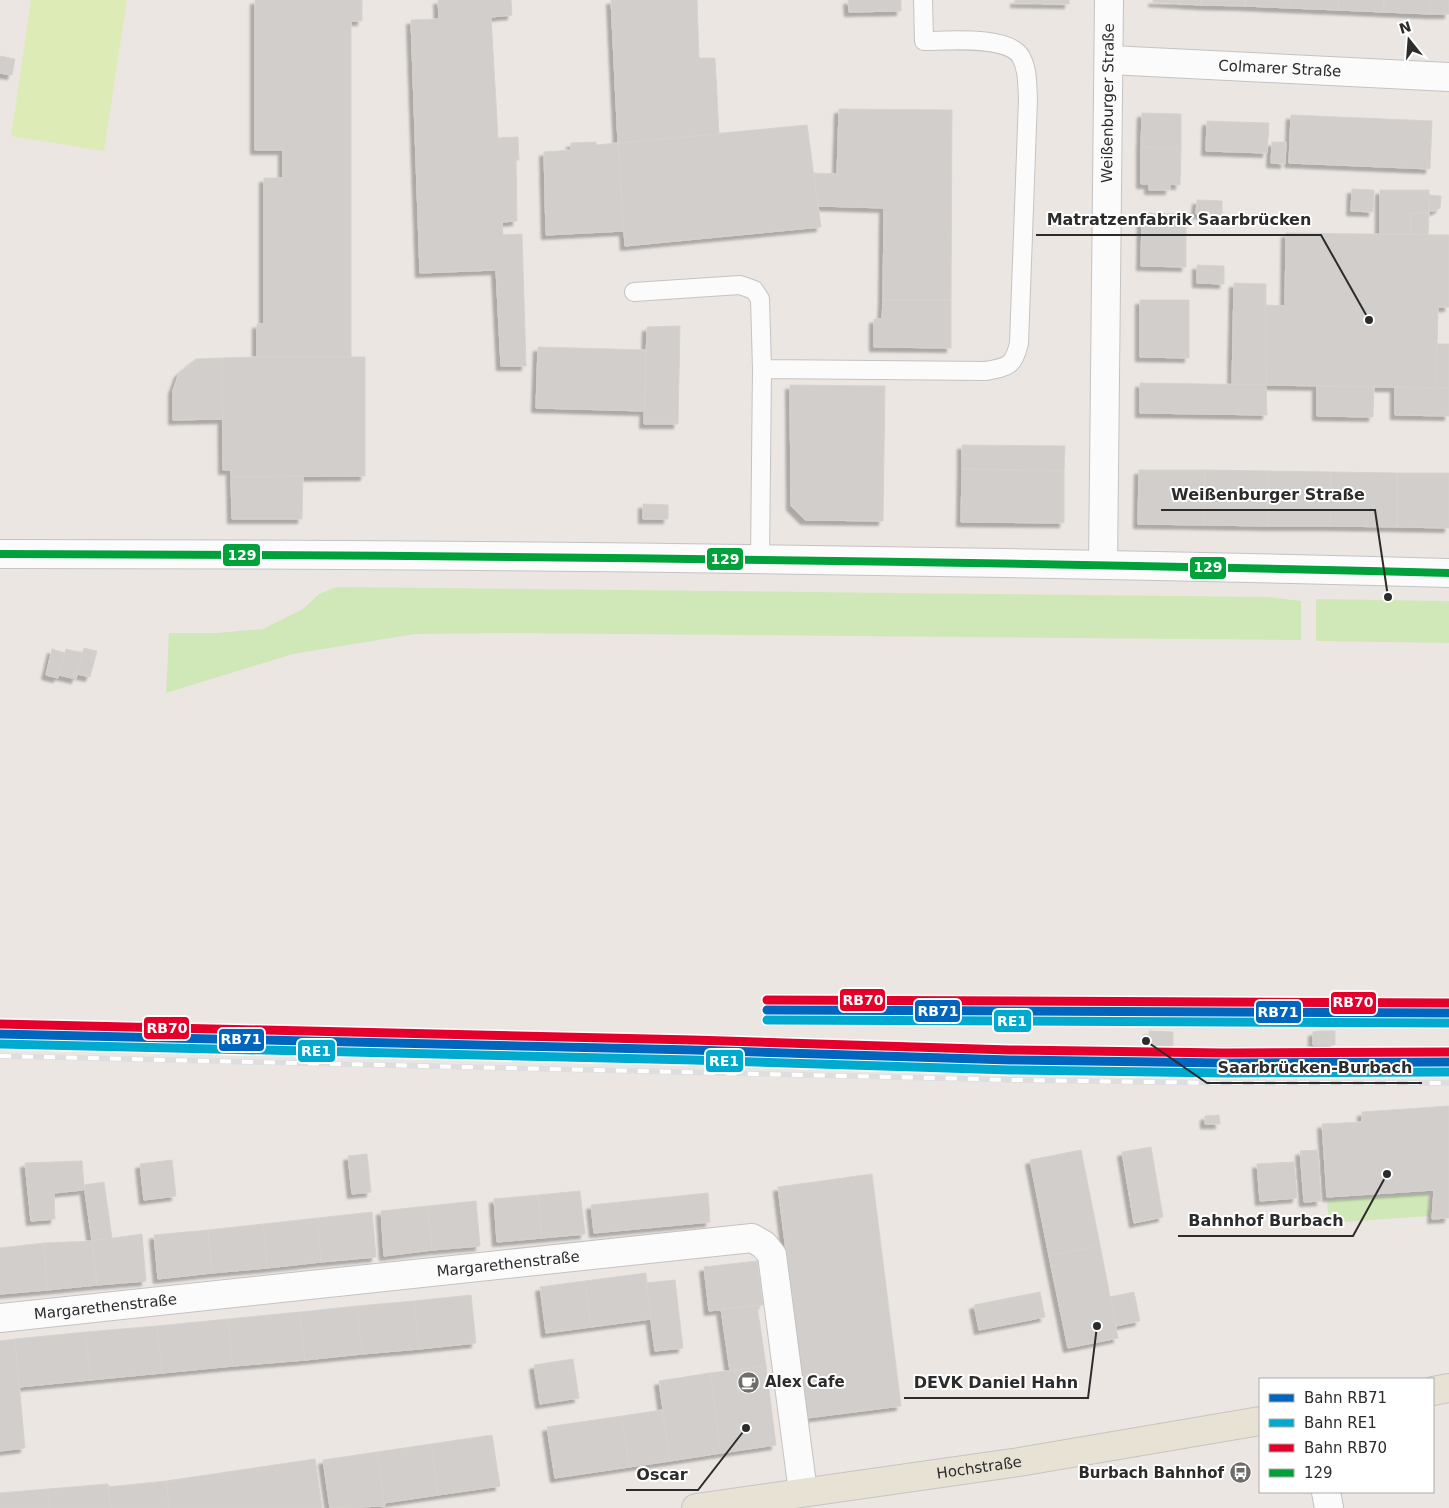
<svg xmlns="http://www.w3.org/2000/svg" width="1449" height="1508" viewBox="0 0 1449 1508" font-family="'DejaVu Sans',sans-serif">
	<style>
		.green { fill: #d0e8b8 }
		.pitch { fill: #ddecb6 }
		.building { fill: #d1cecb; stroke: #d6d2ce; filter: url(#shadow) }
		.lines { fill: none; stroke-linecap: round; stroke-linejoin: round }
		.service-casing { stroke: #c4c3c3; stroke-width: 20 }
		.minor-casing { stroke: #c4c3c3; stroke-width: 30 }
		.secondary-casing { stroke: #c4c3c3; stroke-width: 30 }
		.primary-casing { stroke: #c6c4c2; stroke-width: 30 }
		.service { stroke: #fcfbfb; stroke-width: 18 }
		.minor { stroke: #fcfbfb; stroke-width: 28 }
		.secondary { stroke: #fcfbfb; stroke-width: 28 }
		.primary { stroke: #e8e2d4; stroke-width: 28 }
		.rail-casing { stroke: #dedee0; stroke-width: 5.5 }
		.rail { stroke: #fff; stroke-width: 4; stroke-dasharray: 11; stroke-linecap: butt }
		.bus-1-casing { stroke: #fff; stroke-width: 11 }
		.bus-1 { stroke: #00a13a; stroke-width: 8 }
		.rail-1-casing { stroke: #fff; stroke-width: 12 }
		.rail-2-casing { stroke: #fff; stroke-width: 12 }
		.rail-3-casing { stroke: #fff; stroke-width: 12 }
		.rail-1 { stroke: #0065bd; stroke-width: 9 }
		.rail-2 { stroke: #00a9ce; stroke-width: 9 }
		.rail-3 { stroke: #e4002b; stroke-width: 9 }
		.labels { text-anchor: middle; stroke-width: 4; stroke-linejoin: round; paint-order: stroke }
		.street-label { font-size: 15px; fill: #2c2c2c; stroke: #fff }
		.poi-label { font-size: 15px; font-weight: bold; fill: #2c2c2c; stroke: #fff; text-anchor: start }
		.leader { fill: none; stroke: #2c2c2c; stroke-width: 2 }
		.callout-dot { fill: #2c2c2c; stroke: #fff; stroke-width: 2 }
		.callout-label { font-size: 16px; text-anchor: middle; font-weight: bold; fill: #2c2c2c; stroke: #fff; stroke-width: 4; stroke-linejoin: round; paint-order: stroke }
		.line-badge { stroke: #fff; stroke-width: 2 }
		.badge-label { font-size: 14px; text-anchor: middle; font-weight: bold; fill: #fff }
	</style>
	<defs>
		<filter id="shadow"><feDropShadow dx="-4.5" dy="4.5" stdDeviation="1" flood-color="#0004"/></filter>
	</defs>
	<rect width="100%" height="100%" fill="#ebe6e2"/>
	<path class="green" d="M336,587l933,10 32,4v39l-798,-7 -88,1 -122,20 -127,39 3,-60h47l47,-4 40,-20 16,-15z
		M1316,599l133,2v42l-133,-2z
		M1428,1194l1,22 -100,7 -2,-22z"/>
	<path class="pitch" d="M31,0h96l-23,151 -93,-15z"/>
	<path class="building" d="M255,0h107v21h-11v336h-94v-33h7v-146h19v-28h-28z
		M438,0h73l1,15 -21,2 7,121 20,-1 1,23h-3l1,61 -15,1 1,13 19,-1 4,132h-25l-5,-96 -76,3 -9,-253 28,-1z
		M611,0h86l2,58h16l4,76 -101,9z
		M848,0h53v11l-52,1z
		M1015,0h54v4l-54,-1z
		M1153,0h48v5l-48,-3z
		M1201,0h44v6l-44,-1z
		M1245,0h45l-1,8 -44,-2z
		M1290,0h49l-1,10 -49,-2z
		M1339,0h45v12l-46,-2z
		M1384,0h47l-1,14 -46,-2z
		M1431,0h18v14h-19z
		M0,56l15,3 -3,16 -12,-2z
		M839,109l113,1 -1,190h-68l1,-92 -66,-2 -4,-33 23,1z
		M1142,113l39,1v34l-40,-1z
		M1291,115l141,6 -2,48 -141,-6z
		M1207,121l62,2 -2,30 -61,-2z
		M807,125l14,102 -196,19 -7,-103z
		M596,142v3l22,-2 6,88 -78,4 -2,-83 27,-2v-7z
		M1272,142h14l-1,22 -14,-1z
		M1141,147l40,1 -1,37 -10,-1v6h-21v-6h-8z
		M1352,189l22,1 -1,22 -22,-1z
		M1380,190h49v23h-18v21h-31z
		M1429,195l12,1 -1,12 -6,3h-5z
		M1197,200l25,1v14l-26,-1z
		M1142,213l44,1v53l-45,-1z
		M1411,213h18l-1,22 -17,-1z
		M1286,233l163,2v72h-11l-2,81 -170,-3 -1,-80 20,1z
		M1197,265l27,1v18l-27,-1z
		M1234,283l32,1v101h-34z
		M883,300h68v48l-77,-1v-28h8z
		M1140,300h49v58l-49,-1z
		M680,326l-2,98h-34l3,-97z
		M1437,344h12v44h-13z
		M538,347l108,3 -1,61 -109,-3z
		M257,357h108v119l-134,1v-7h-8l-1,-112z
		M222,358l1,61 -50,1v-30l6,-17 17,-14z
		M1140,383l126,2 1,30 -127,-2z
		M790,385l95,1 -2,135 -78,-1 -14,-14z
		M1317,386l57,1 -1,30 -56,-1z
		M1395,387l54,1v28l-54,-1z
		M962,445l103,1 -1,25 -102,-2z
		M962,469l102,2v52l-103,-1z
		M1139,470h66l-1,55 -66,-1z
		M1205,470l63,1v55l-64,-1z
		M1268,471l63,1 -1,54h-62z
		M1331,472l66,1v54l-67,-1z
		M1397,473h52v55l-52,-1z
		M303,476l-1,43h-70l-1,-42z
		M643,504l25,1v14h-25z
		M84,648l13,3 -7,26 -13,-3z
		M52,649l13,4 -7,25 -12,-3z
		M66,649l17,4 -7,26 -17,-4z
		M1149,1031l24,1v17h-24z
		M1319,1031h16v14h-16z
		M1319,1031v14h-6v-13z
		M1449,1106v112l-17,1 2,-29 -107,7 -5,-73 40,-2v-10z
		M1219,1115l1,9h-15v-8z
		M1151,1147l12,70 -29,6 -12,-71z
		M1081,1150l19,95 -51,11 -19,-96z
		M1318,1150l3,51 -17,1 -4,-51z
		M367,1154l4,38 -19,2 -4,-38z
		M172,1160l4,36 -32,4 -4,-36z
		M82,1161l2,24 -1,5 -29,3 1,26 -24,2 -6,-58z
		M1294,1162l3,36 -37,3 -3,-37z
		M872,1174l29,232 -94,12 -29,-231z
		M104,1182l8,56 -20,3 -8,-56z
		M580,1191l5,43 -43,4 -4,-43z
		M708,1193l2,29 -116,11 -3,-28z
		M538,1195l4,43 -45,4 -3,-43z
		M476,1201l4,45 -48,4 -4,-44z
		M428,1206l4,44 -48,6 -3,-45z
		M372,1212l4,45 -55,5 -3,-44z
		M318,1218l3,44 -54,6 -4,-44z
		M263,1224l4,44 -55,5 -4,-43z
		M208,1230l4,43 -54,6 -4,-44z
		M142,1234l4,47 -49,4 -5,-44z
		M92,1241l5,44 -50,5 -3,-47z
		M44,1243l3,47 -47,4v-46z
		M1100,1245l18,93 -50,10 -19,-92z
		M757,1261l6,44 -54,6 -5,-44z
		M646,1273l5,46 -60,8 -6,-46z
		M675,1280l8,68 -28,3 -9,-68z
		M585,1281l6,46 -45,6 -6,-46z
		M1040,1292l5,25 -66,13 -5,-25z
		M1134,1292l6,29 -24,5 -6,-29z
		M471,1295l5,48 -57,6 -5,-48z
		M414,1301l5,48 -57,5 -5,-48z
		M757,1305l9,61 -36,5 -9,-62z
		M357,1306l5,48 -57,6 -5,-48z
		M300,1312l5,48 -72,6 -5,-47z
		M228,1319l5,47 -71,7 -5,-47z
		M157,1326l5,47 -72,7 -4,-48z
		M86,1332l4,48 -71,7 -4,-48z
		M15,1339l10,109 -25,3v-110z
		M573,1359l6,39 -39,6 -6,-39z
		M766,1366l10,79 -55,8 -11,-80z
		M710,1373l11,80 -51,8 -11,-80z
		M662,1410l8,51 -41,6 -7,-51z
		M622,1416l7,51 -74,11 -8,-51z
		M492,1435l8,51 -62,9 -7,-51z
		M431,1444l7,51 -54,8 -7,-51z
		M377,1452l8,54 -55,2 -7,-48z
		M315,1459l7,49h-153l-3,-27z
		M166,1481l3,27h-58l-3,-21z
		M108,1484l3,24h-61l-2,-19z
		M48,1489l2,19h-50v-15z"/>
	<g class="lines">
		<defs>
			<path id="service" d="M634,292l106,-7 14,5 6,9 2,70 -2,190
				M762,369l224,2c22,-4 28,-5 33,-28l9,-244c-1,-15 0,-29 -7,-42 -12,-22 -75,-16 -97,-16l-1,-41"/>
			<g id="minor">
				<path id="s1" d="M1110,60l339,17"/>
				<path id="s2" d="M1103,565l6,-565"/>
				<path id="s3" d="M0,1318l752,-80 12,7 8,10 31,237"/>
				<path d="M1326,1492l3,16"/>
			</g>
			<path id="secondary" d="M0,554c483,0 966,6 1449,19"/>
			<g id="primary">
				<path d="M1433,1391l16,-3"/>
				<path id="s4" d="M696,1508l323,-46 241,-41"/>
			</g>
		</defs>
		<use href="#service" class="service-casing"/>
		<use href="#minor" class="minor-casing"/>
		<use href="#secondary" class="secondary-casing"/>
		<use href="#primary" class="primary-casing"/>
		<use href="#service" class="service"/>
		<use href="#minor" class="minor"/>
		<use href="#secondary" class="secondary"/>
		<use href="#primary" class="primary"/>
		<defs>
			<path id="rail" d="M0,1056l1016,24 204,3h229"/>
		</defs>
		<use href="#rail" class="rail-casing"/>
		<use href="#rail" class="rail"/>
		<defs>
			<path id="bus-1" d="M0,554c483,1 966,7 1449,19"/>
		</defs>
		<use href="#bus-1" class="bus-1-casing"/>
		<use href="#bus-1" class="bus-1"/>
		<defs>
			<path id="rail-1" d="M767,1010l682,3
				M0,1034l693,16 317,10 213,3 226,-1"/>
			<path id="rail-2" d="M767,1020l682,3
				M0,1044l693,16 317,10 213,3 226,-1"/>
			<path id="rail-3" d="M767,1000l682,3
				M0,1024l693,16 317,10 213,3 226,-1"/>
		</defs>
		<use href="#rail-1" class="rail-1-casing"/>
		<use href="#rail-2" class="rail-2-casing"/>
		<use href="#rail-3" class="rail-3-casing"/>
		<use href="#rail-1" class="rail-1"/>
		<use href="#rail-2" class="rail-2"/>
		<use href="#rail-3" class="rail-3"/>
	</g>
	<defs>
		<symbol id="cafe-disc" viewBox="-11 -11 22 22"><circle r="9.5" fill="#6f6d6c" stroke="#fff"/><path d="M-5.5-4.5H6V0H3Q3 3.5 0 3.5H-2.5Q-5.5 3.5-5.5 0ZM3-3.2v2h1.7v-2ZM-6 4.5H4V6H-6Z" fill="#fff"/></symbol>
		<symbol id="bus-disc" viewBox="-11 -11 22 22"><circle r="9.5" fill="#6f6d6c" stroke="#fff"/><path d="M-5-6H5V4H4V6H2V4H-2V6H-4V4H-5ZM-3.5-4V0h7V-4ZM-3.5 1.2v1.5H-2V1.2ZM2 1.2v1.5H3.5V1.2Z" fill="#fff"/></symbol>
	</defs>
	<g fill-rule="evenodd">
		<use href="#cafe-disc" x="736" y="1370" width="25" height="25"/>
		<use href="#bus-disc" x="1228" y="1460" width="25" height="25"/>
	</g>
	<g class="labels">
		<g class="street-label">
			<text dy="5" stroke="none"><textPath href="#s1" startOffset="170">Colmarer Straße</textPath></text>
			<text dy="5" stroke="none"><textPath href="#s2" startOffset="462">Weißenburger Straße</textPath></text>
			<text dy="5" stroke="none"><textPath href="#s3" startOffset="511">Margarethenstraße</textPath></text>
			<text dy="5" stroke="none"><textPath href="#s3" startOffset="106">Margarethenstraße</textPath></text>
			<text dy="5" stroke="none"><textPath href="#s4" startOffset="286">Hochstraße</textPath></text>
		</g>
		<g class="poi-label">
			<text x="765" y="1387">Alex Cafe</text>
			<text x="1224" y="1478" text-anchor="end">Burbach Bahnhof</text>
		</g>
	</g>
	<path class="leader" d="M1369 320L1321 235H1036M1388 597L1375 510H1161M1146 1041L1207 1083H1422M1387 1174L1353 1236H1178M1097 1326L1088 1398H904M746 1428L698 1490H626"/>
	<g class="callout-dot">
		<circle cx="1369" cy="320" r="5"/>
		<circle cx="1388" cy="597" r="5"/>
		<circle cx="1146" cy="1041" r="5"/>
		<circle cx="1387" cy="1174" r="5"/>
		<circle cx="1097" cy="1326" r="5"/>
		<circle cx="746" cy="1428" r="5"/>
	</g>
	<g class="callout-label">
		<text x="1179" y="225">Matratzenfabrik Saarbrücken</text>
		<text x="1268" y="500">Weißenburger Straße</text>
		<text x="1315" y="1073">Saarbrücken-Burbach</text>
		<text x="1266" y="1226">Bahnhof Burbach</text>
		<text x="996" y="1388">DEVK Daniel Hahn</text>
		<text x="662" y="1480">Oscar</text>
	</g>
	<g class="line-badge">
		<rect x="222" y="543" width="39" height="24" rx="5" fill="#00a13a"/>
		<rect x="706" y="547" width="38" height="24" rx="5" fill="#00a13a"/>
		<rect x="1189" y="556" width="38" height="24" rx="5" fill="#00a13a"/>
		<rect x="839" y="988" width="47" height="24" rx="5" fill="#e4002b"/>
		<rect x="1330" y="991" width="47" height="24" rx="5" fill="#e4002b"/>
		<rect x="914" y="999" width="47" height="24" rx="5" fill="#0065bd"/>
		<rect x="1255" y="1000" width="47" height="24" rx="5" fill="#0065bd"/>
		<rect x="993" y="1009" width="39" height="24" rx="5" fill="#00a9ce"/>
		<rect x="143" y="1016" width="47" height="24" rx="5" fill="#e4002b"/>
		<rect x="218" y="1028" width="47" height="24" rx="5" fill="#0065bd"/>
		<rect x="297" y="1039" width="39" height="24" rx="5" fill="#00a9ce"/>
		<rect x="705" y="1049" width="39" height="24" rx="5" fill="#00a9ce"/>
	</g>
	<g class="badge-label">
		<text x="242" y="560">129</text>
		<text x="725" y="564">129</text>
		<text x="1208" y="572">129</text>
		<text x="863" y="1005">RB70</text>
		<text x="1353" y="1007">RB70</text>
		<text x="938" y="1016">RB71</text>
		<text x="1278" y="1017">RB71</text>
		<text x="1012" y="1026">RE1</text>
		<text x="167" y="1033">RB70</text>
		<text x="241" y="1044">RB71</text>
		<text x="316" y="1056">RE1</text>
		<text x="724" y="1066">RE1</text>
	</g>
	<rect x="1259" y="1378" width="175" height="115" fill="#ffffff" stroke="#ababab"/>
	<rect x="1269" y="1394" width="25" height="8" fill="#0065bd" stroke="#ababab"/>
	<text x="1304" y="1403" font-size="15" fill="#2c2c2c">Bahn RB71</text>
	<rect x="1269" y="1419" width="25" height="8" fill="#00a9ce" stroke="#ababab"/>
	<text x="1304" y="1428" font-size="15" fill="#2c2c2c">Bahn RE1</text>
	<rect x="1269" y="1444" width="25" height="8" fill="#e4002b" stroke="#ababab"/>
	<text x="1304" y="1453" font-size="15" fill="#2c2c2c">Bahn RB70</text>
	<rect x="1269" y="1469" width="25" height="8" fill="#00a13a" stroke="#ababab"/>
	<text x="1304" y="1478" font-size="15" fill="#2c2c2c">129</text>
	<g transform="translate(1409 40) rotate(343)" stroke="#ffffff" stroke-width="4" paint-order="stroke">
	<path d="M0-4L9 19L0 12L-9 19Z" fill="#2c2c2c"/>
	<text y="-8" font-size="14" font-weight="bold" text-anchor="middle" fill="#2c2c2c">N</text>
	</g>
</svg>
